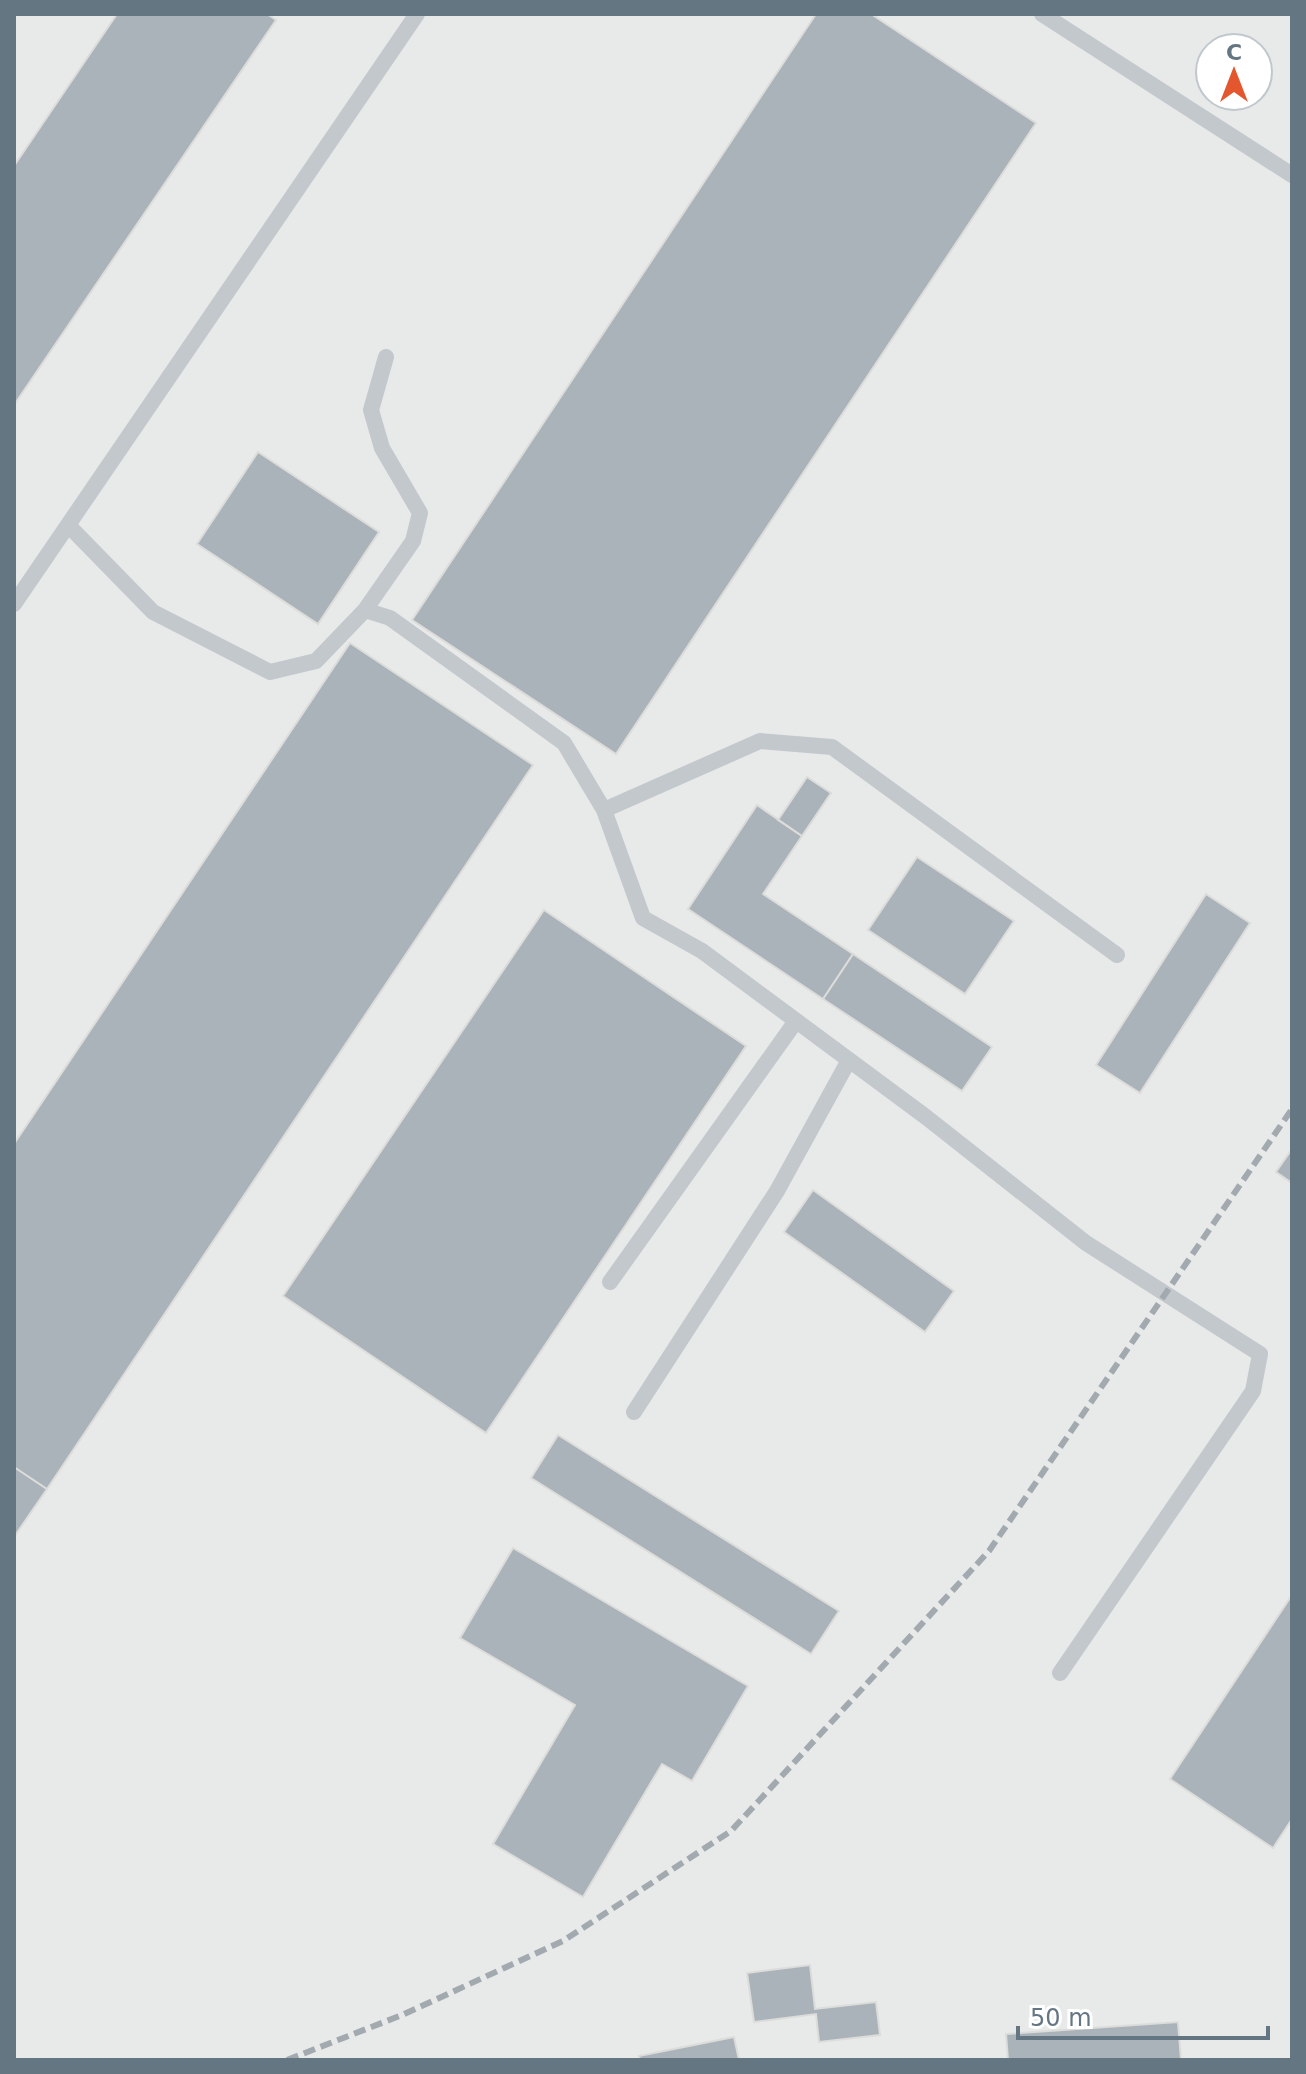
<svg xmlns="http://www.w3.org/2000/svg" width="1306" height="2074" viewBox="0 0 1306 2074" font-family="'DejaVu Sans',sans-serif">
	<style>
		.built { fill: #e8e9e9; fill-rule: evenodd }
		.building { fill: #aab3b9; stroke: #dcdcda; stroke-width: 2 }
		.lines { fill: none; stroke-linecap: round; stroke-linejoin: round }
		.service { stroke: #c3c8cc; stroke-width: 16 }
		.rail { stroke: #a2aab0; stroke-width: 6; stroke-dasharray: 12 6; stroke-linecap: butt }
	</style>
	<rect width="100%" height="100%" fill="#fafaf8"/>
	<path class="built" d="M14,14h1278v2046h-1278zM1210,48h48v48h-48z"/>
	<path class="building" d="M117,14h150l9,6 -262,385v-239z
		M816,14h55l165,109 -420,631 -204,-134z
		M258,452l121,80 -61,92 -121,-80z
		M350,643l183,122 -486,724 -33,-22v-323z
		M807,777l24,16 -29,43 -24,-16z
		M757,805l45,31 -39,58 90,60 -30,45 -135,-90z
		M917,857l97,64 -49,73 -97,-64z
		M1206,894l44,29 -110,170 -44,-28z
		M544,910l202,136 -260,387 -203,-137z
		M853,954l139,93 -30,44 -139,-92z
		M1292,1149v34l-16,-11z
		M813,1190l141,101 -29,41 -141,-100z
		M558,1435l281,176 -28,43 -280,-176z
		M14,1467l33,22 -33,48z
		M513,1548l235,138 -56,95 -30,-17 -79,133 -90,-53 82,-139 -115,-67z
		M1292,1595v224l-19,29 -103,-69z
		M810,1965l5,44 61,-7 4,33 -61,7 -3,-28 -62,8 -7,-49z
		M1178,2022l3,38h-173l-2,-26z
		M734,2037l5,23h-99l-1,-4z"/>
	<g class="lines">
		<path class="service" d="M1042,14l250,161
			M68,525l85,87 117,60 46,-11 49,-51 25,8 174,125 40,67 39,108 59,33 224,166 160,126 174,111 -7,37 -193,282
			M14,604l403,-590
			M365,610l48,-69 7,-28 -38,-65 -11,-38 15,-53
			M604,810l156,-69 72,6 285,208
			M610,1282l186,-261
			M634,1412l143,-221 72,-131"/>
		<path class="rail" d="M287,2060l115,-45 161,-74 168,-110 258,-280 303,-442"/>
	</g>
	<rect width="1306" height="2074" fill="none" stroke="#657683" stroke-width="32"/>
	<g transform="translate(1234 72)"><circle r="38" fill="#ffffff" stroke="#c1c8cd" stroke-width="2"/>
	<path d="M0-6L14 30L0 20L-14 30Z" fill="#e4572e"/>
	<text y="-12" font-size="22" font-weight="bold" text-anchor="middle" fill="#657683">С</text>
	</g>
	<path d="M1018 2026v12h250v-12" fill="none" stroke="#657683" stroke-width="4"/>
	<text x="1030" y="2026" font-size="24" fill="#657683" stroke="#ffffff" stroke-width="6" paint-order="stroke">50 m</text>
</svg>
